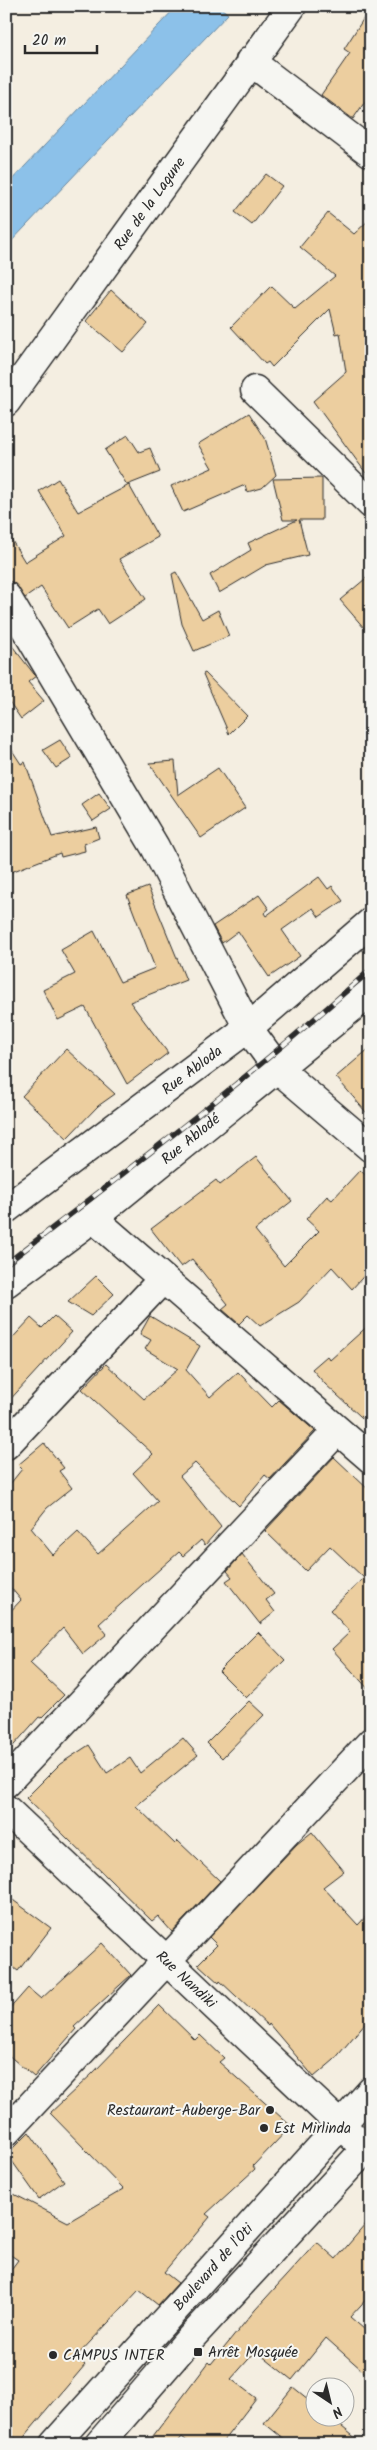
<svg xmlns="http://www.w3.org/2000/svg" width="377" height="2450" viewBox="0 0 377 2450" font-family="Kalam,sans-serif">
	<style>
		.water { fill: #8cc1e9; stroke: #65859d }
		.building { fill: #ecce9f; stroke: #2b2b2b }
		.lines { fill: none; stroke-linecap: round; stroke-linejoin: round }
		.street-casing { stroke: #2b2b2b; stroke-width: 31 }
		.secondary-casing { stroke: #2b2b2b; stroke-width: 31 }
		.street { stroke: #f6f6f2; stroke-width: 28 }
		.secondary { stroke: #f6f6f2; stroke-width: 28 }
		.rail-casing { stroke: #2b2b2b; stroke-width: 5.5 }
		.rail { stroke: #f6f6f2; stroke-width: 4; stroke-dasharray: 11; stroke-linecap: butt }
		.poi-dot { fill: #2b2b2b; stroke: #f6f6f2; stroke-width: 2 }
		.labels { text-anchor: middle; stroke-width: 4; stroke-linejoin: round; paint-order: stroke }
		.street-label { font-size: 15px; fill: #2b2b2b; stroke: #f6f6f2 }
		.poi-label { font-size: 15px; fill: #2b2b2b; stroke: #f6f6f2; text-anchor: start }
	</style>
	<rect width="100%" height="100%" fill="#f4eee1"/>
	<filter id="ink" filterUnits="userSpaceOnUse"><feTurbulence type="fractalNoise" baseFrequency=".02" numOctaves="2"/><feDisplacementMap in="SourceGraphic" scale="10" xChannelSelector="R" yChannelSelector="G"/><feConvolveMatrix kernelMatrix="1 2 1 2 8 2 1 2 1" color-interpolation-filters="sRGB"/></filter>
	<g filter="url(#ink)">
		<path class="water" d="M177,6h42l9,8 -222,233v-61z"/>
		<path class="building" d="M371,7v86l-18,26 -32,-24 29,-42 -6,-4z
			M266,174l16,12 -30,39 -17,-13z
			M328,213l26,21 17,-16v262l-58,-79 33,-29 -6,-39 -4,1 -6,-25 -58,58 -4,-5 -3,2 -34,-37 40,-41 24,23 40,-33 -35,-29z
			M111,290l37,34 -25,28 -37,-31z
			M249,413l16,25 11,37 -14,13 -15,4 -2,-7 -62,27 -12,-26 41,-18 -14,-24z
			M128,435l11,17 11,-4 10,24 -33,13 -22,-35z
			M322,478v42h-23l9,35 -42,10 -47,28 -9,-18 41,-25 -3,-7 49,-23h-14l-10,-41z
			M58,479l20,33 51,-27 29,52 -39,22 27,40 -38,25 -10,-15 -30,19 -27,-41 -16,11 -11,-15 -8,-3v-49l19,31 41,-26 -27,-45z
			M176,572l26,47 16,-9 11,26 -35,15 -12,-27 -10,-50z
			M371,574v62l-31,-36z
			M6,638l28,36 2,2 -8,6 16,19 -23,18 -15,-22z
			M205,673l42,43 -18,18 -26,-60z
			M60,740l12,18 -16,10 -13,-18z
			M6,741l15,23 4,-2 27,75 44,-10 3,11 -15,6 1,7 -24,6 -1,-4 -54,21z
			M175,761l3,34 40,-27 27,40 -44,30 -52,-75z
			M99,793l12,16 -18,12 -11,-16z
			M319,877l9,12 4,-3 11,15 -24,16 -6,-9 -31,22 18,26 -31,21 -31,-46 -16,12 -9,-17 46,-31 10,14 -5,4 2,3z
			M148,887l38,93 -56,22 38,51 -41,31 -42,-77 -27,13 -15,-30 32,-16 -14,-24 33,-19 26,51 35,-14 -28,-73z
			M371,1047v71l-35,-41z
			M66,1049l49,45 -17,12 -31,32 -45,-42z
			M256,1157l36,44 -37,29 29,36 35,-35 -13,-12 21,-23 5,4 28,-30 11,10v88l-19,21 -20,-22 -33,35 -39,24 -12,-11 -9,9 -17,-15 6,-5 -36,-45 -11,8 -30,-38 65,-49 4,5z
			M96,1276l18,18 -23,22 -23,-14z
			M54,1316l18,16 -66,72v-59l25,-27 11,10z
			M150,1316l50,30 -14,24 24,27 28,-25 34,35 7,-7 36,31 -45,48 -5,-4 -26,31 -44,-43 -15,13 41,51 -16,18 -4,-5 -18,16 -4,-4 -36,32 -44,40 8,10 -24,20 -20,-26 -33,35 34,32 -23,23 -2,-1 -33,37v-138l15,-16 -15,-18v-93l16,-20 -4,-4 26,-22 20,25 -5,3 13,17 -25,20 -16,20 22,27 25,-23 20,22 60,-53 -25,-28 20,-19 -71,-65 24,-25 38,35 34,-30 -33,-20 6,-9 -11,-6z
			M371,1323v103l-46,-42 -13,-15 15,-13 3,4z
			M334,1457l37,35v200l-39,-43 18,-17 -20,-22 34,-32 -34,-32 -24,25 -41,-40z
			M242,1554l32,40 -8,6 9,12 -15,12 -34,-43 6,-4 -5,-6z
			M258,1632l27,28 -39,38 -27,-27z
			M249,1701l15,14 -42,43 -15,-15z
			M183,1738l15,17 -62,51 39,38 3,-3 42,40 -48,51 -14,-16 -6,5 -126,-123 34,-34 29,-19 18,28 23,-15 10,15z
			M312,1832l32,39 -21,16 35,38 13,-14v105l-37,44 -20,17 -45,-53 -1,2 -48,-45 -1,2 -21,-19 19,-19 -8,-8 88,-93z
			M6,1895l45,33 -33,43 -12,-9z
			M102,1943l29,32 -57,52 2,2 -42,48 -28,-24v-40l22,-25 13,11z
			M159,2005l36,35 5,-5 24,23 -5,4 72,64 -38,40 2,3 -49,45 4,3 -46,55 14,11 -20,22 -19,-15 -63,67 9,8 -65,77 -14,-12v-154l12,-16 -12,-8v-62l62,32 56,-33 -74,-76 42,-39z
			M29,2132l35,49 -25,18 -32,-45z
			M371,2218v76l-21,23 21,18v43l-45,-40 -34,42 -36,-29 -25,28 25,19 -35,46h-30l-9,-7 -6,7h-29l62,-82 2,2 44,-54 62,-68 19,17z
			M293,2387l21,17v14h17l32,26h-73l-26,-21z"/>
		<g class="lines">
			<defs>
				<g id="street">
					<path d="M250,61l121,92"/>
					<path d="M255,390l116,114"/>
					<path id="s1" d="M6,402l286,-396"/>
					<path d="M6,596l149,251 93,181 30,41 93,79"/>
					<path id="s2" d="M6,1209l242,-181 123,-106"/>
					<path d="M93,1218l278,241"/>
					<path id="s3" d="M6,1283l87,-65 278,-226"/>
					<path d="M6,1445l157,-166"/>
					<path d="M6,1783l331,-352"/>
					<path id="s4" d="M6,1809l360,340"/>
					<path d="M6,2132l365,-390"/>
				</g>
				<g id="secondary">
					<path id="s5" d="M54,2444l317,-353"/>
					<path d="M99,2444l88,-102 184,-199"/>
				</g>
			</defs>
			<use href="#street" class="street-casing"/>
			<use href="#secondary" class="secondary-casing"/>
			<use href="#street" class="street"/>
			<use href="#secondary" class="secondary"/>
			<defs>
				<path id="rail" d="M6,1264c124,-96 249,-190 365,-295"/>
			</defs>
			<use href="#rail" class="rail-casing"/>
			<use href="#rail" class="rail"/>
		</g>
	</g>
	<g class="poi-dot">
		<circle cx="270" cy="2110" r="5"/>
		<circle cx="264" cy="2128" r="5"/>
		<rect x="193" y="2347" width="10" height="10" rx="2.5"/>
		<circle cx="53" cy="2355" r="5"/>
	</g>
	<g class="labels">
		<g class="street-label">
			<text dy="5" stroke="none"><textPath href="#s1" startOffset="245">Rue de la Lagune</textPath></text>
			<text dy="5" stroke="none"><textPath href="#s2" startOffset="232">Rue Abloda</textPath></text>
			<text dy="5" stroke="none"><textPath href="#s3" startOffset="234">Rue Ablodé</textPath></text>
			<text dy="5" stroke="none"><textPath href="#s4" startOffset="248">Rue Nandiki</textPath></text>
			<text dy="5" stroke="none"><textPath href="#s5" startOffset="238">Boulevard de l'Oti</textPath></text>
		</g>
		<g class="poi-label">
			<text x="260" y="2115" text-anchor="end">Restaurant-Auberge-Bar</text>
			<text x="274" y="2133">Est Mirlinda</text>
			<text x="208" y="2357">Arrêt Mosquée</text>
			<text x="63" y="2360">CAMPUS INTER</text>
		</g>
	</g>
	<rect width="377" height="2450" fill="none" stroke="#f6f6f2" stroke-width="25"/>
	<rect x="12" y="12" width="352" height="2425" fill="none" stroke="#2b2b2b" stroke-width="2" filter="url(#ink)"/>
	<g transform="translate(330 2402) rotate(145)"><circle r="24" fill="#f6f6f2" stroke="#a5a5a2"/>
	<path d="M0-4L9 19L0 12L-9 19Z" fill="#2b2b2b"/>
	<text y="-8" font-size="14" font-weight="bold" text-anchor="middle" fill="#2b2b2b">N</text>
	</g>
	<path d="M25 45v8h72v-8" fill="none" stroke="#2b2b2b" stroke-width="2.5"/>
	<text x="32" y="45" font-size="15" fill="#2b2b2b" stroke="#f6f6f2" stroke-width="4" paint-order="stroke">20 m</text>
</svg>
